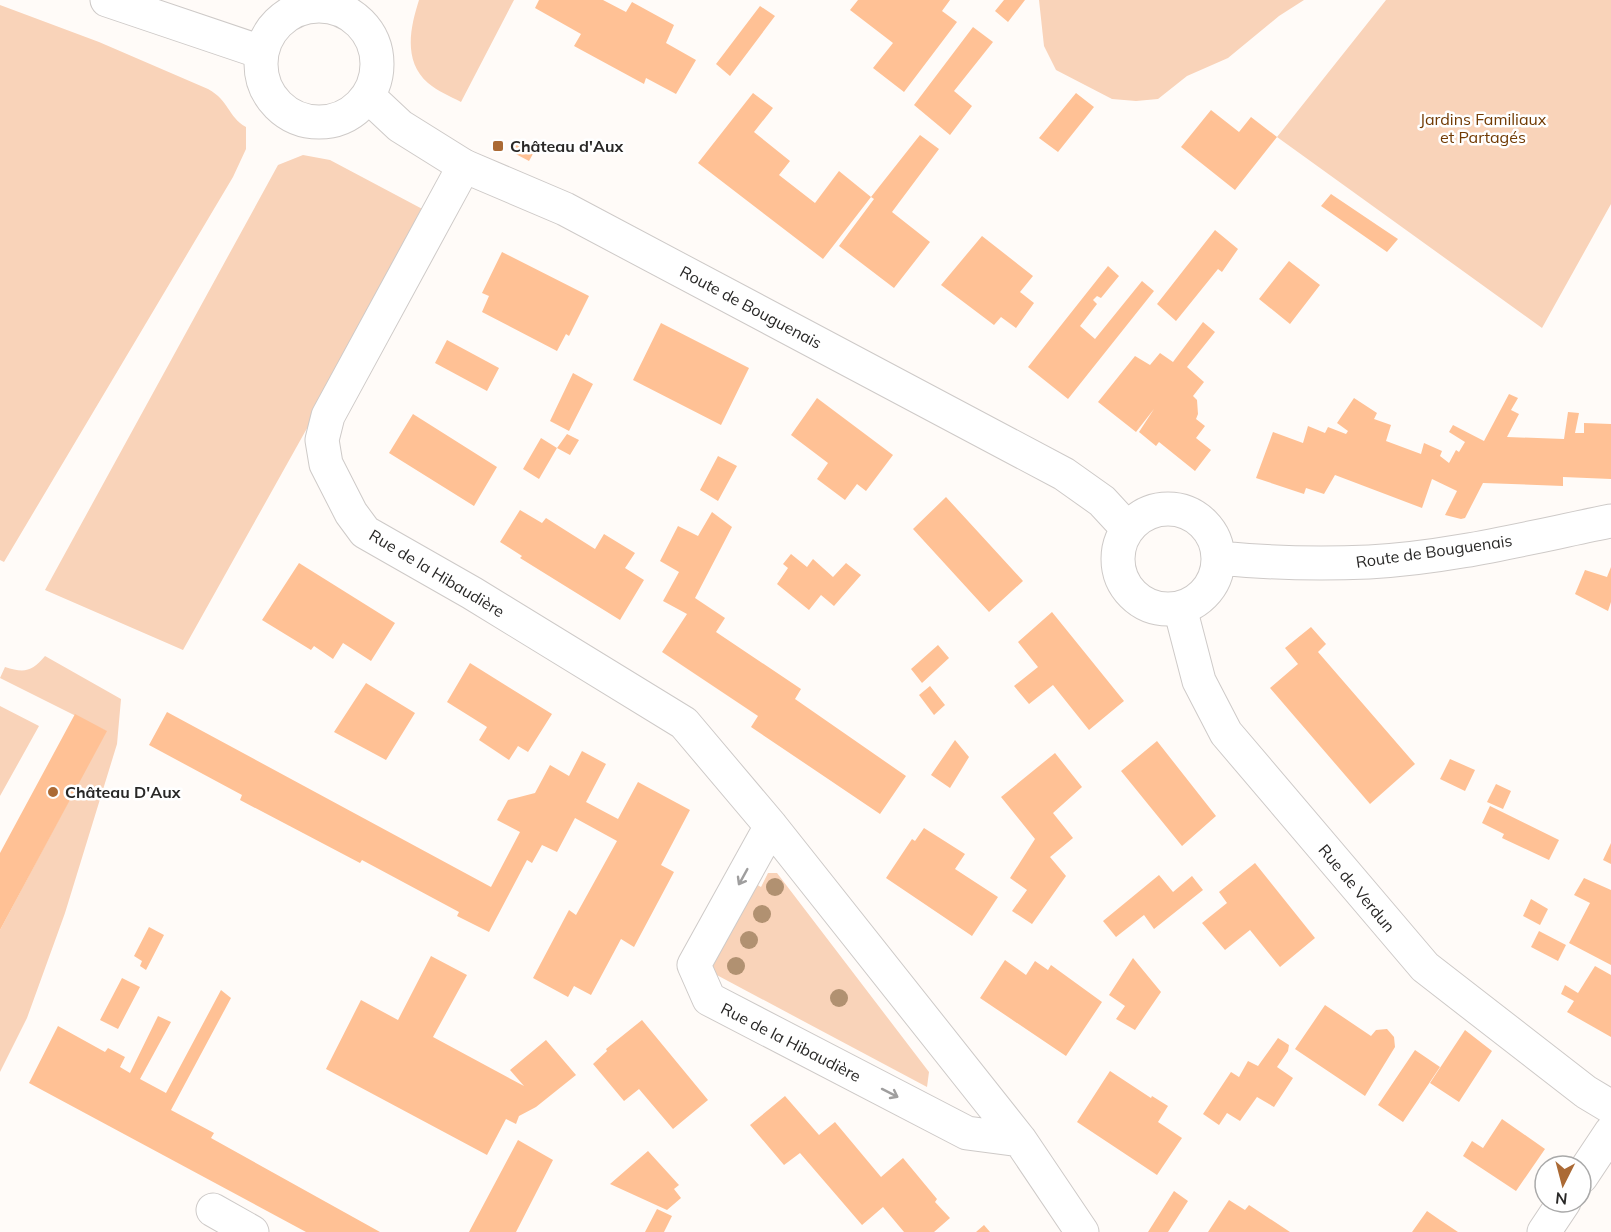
<svg xmlns="http://www.w3.org/2000/svg" width="1611" height="1232" viewBox="0 0 1611 1232" font-family="Mulish,sans-serif">
	<style>
		.green { fill: #f9d3b9 }
		.building { fill: #ffc195 }
		.lines { fill: none; stroke-linecap: round; stroke-linejoin: round }
		.minor-casing { stroke: #cecac8; stroke-width: 35 }
		.tertiary-casing { stroke: #cecac8; stroke-width: 35 }
		.path { stroke: #949290; stroke-width: 4; stroke-dasharray: 1.5 4.5; stroke-linecap: butt }
		.minor { stroke: #fff; stroke-width: 33 }
		.tertiary { stroke: #fff; stroke-width: 33 }
		.tree { fill: #b19171 }
		.oneway { stroke: #9f9e9e }
		.poi-dot { fill: #ab6a35; stroke: #fff; stroke-width: 2 }
		.labels { text-anchor: middle; stroke-width: 5; stroke-linejoin: round; paint-order: stroke }
		.park-label { font-size: 16px; fill: #713a03; stroke: #fff }
		.poi-label { font-size: 16px; font-weight: bold; fill: #292827; stroke: #fff; text-anchor: start }
		.street-label { font-size: 16px; fill: #292827; stroke: #fff }
	</style>
	<rect width="100%" height="100%" fill="#fffbf8"/>
	<path class="green" d="M419,0h95l-53,102c-11,-6 -24,-11 -33,-19 -25,-22 -18,-55 -9,-83z
		M1039,0h265l-25,16 -51,42 -41,18 -29,23 -22,2 -24,-2 -56,-29 -12,-24z
		M1386,0h225v204l-69,124 -265,-191z
		M0,5l99,37 109,47c22,12 19,27 38,38v22l-13,28 -229,385 -4,-2z
		M303,155l27,5 98,52 -245,438 -138,-60 233,-425z
		M45,656l76,43 -4,45 -52,169 -38,105 -27,54v-142l106,-199 -106,-53 5,-11c19,6 27,5 40,-11z
		M0,706l39,20 -39,70z
		M768,873h9l152,199 -2,15 -214,-114 -1,-7 42,-83 7,4z"/>
	<path class="building" d="M539,0h64l23,12 6,-10 42,23 -8,18 30,17 -20,34 -30,-16 -2,6 -70,-38 7,-12 -46,-26z
		M858,0h92l-8,11 15,11 -53,70 -31,-24 20,-25 -43,-33z
		M1004,0h21l-17,22 -13,-11z
		M760,6l15,10 -45,60 -14,-12z
		M973,27l20,15 -39,49 18,15 -22,29 -36,-30z
		M753,93l20,15 -19,24 36,29 -11,14 36,28 24,-32 32,26 -48,62 -125,-96z
		M1076,93l18,14 -36,45 -19,-14z
		M1211,110l28,22 12,-15 26,20 -42,53 -54,-43z
		M920,135l19,14 -47,63 38,30 -36,46 -55,-42 35,-47 -3,-2z
		M515,142l19,10 -5,9 -19,-10z
		M1331,194l46,31 21,14 -11,13 -66,-46z
		M1215,230l23,19 -16,23 -4,-3 -42,52 -19,-17z
		M982,236l51,40 -13,16 14,11 -18,25 -15,-11 -7,8 -53,-40z
		M502,252l87,44 -20,40 -3,-2 -9,17 -75,-39 7,-16 -7,-3z
		M1289,261l31,24 -30,39 -31,-25z
		M1108,266l11,10 -18,22 -4,-2 -4,4 4,4 -17,22 15,13 47,-58 12,10 -86,108 -40,-32z
		M1203,322l12,10 -28,35 17,15 -11,14 4,4 1,14 -2,5 9,7 -9,12 15,12 -16,21 -36,-29 -3,4 -17,-14 15,-23 -18,23 -38,-30 37,-46 15,9 10,-12 13,9z
		M661,323l88,45 -28,57 -88,-45z
		M447,340l52,28 -12,23 -52,-28z
		M573,373l20,11 -24,47 -19,-10z
		M1509,394l9,4 -7,12 8,4 -12,23 57,2 4,-27 11,1 -4,20h9v-10l27,1v55l-48,-2v9l-80,-3 -18,35 -4,1 -16,-4 12,-24 -25,-12 -10,29 -87,-33 -11,19 -18,-6 -2,6 -48,-16 17,-46 30,11 5,-17 17,7 3,-6 18,7 2,-3 -11,-8 17,-25 23,15 -3,6 17,6 -5,16 35,13 3,-11 18,8 -2,5 9,7 7,-13 3,2 6,-10 -16,-10 4,-7 31,16z
		M817,398l76,57 -27,36 -9,-7 -12,16 -28,-21 11,-16 -37,-28z
		M413,414l84,53 -23,39 -85,-53z
		M567,434l12,6 -9,15 -13,-7z
		M541,438l16,10 -18,31 -16,-10z
		M718,456l19,10 -19,35 -18,-11z
		M946,497l77,84 -34,31 -76,-83z
		M520,510l22,13 4,-5 49,31 9,-15 31,19 -10,15 19,12 -24,40 -100,-62 2,-2 -22,-14z
		M712,512l20,15 -37,71 30,20 -9,14 85,57 -6,10 111,77 -26,38 -129,-87 7,-11 -96,-64 25,-38 -24,-13 16,-29 -19,-11 18,-35 20,10z
		M791,554l16,13 6,-8 20,18 13,-14 15,12 -27,31 -13,-11 -12,15 -32,-26 11,-16 -5,-4z
		M299,563l96,60 -24,38 -28,-18 -10,16 -19,-13 -3,4 -49,-30z
		M1611,567v35l-3,9 -33,-17 10,-24 22,7z
		M1052,612l72,89 -35,29 -36,-45 -24,19 -15,-18 24,-19 -20,-25z
		M1311,627l15,17 -8,8 97,112 -45,40 -100,-116 28,-24 -13,-16z
		M938,645l11,13 -27,25 -11,-14z
		M470,663l82,51 -24,38 -10,-6 -9,14 -30,-20 8,-13 -40,-25z
		M366,683l49,30 -29,47 -52,-28z
		M930,686l15,19 -11,10 -15,-20z
		M167,712l324,175 29,-55 -23,-12 11,-20 27,-7 15,-28 19,11 13,-25 24,13 -20,38 32,17 20,-37 52,28 -29,55 13,7 -40,75 -13,-8 -30,56 -17,-9 -6,11 -35,-19 36,-68 7,5 41,-74 -42,-23 -18,34 -15,-7 -10,18 -5,-3 -38,72 -32,-16 2,-4 -97,-52 -2,3 -120,-63 2,-5 -93,-50z
		M75,714l32,17 -107,199v-77z
		M955,740l14,17 -19,31 -19,-13z
		M1157,741l59,75 -34,30 -61,-75z
		M1055,753l27,34 -29,26 20,25 -23,19 16,19 -34,48 -20,-13 15,-21 -17,-12 25,-39 -34,-42z
		M1450,759l25,11 -10,21 -25,-12z
		M1496,784l15,7 -8,18 -16,-7z
		M1490,806l69,34 -10,20 -47,-22 2,-4 -22,-11z
		M924,828l41,26 -10,15 43,28 -26,39 -86,-58 26,-39 3,2z
		M1611,843v21l-8,-4z
		M1255,863l60,75 -35,29 -30,-37 -25,20 -23,-27 25,-20 -8,-11z
		M1159,875l14,17 19,-16 11,14 -49,39 -10,-14 -28,22 -13,-16z
		M1584,878l27,12v75l-42,-22 21,-40 -16,-8z
		M1531,899l17,10 -8,16 -17,-9z
		M149,927l15,8 -18,35 -6,-4 2,-5 -8,-5z
		M1539,931l27,14 -8,16 -27,-14z
		M431,956l36,19 -34,62 91,49 -14,-16 36,-30 30,35 -40,32 -17,9 -3,8 -10,-5 -19,36 -161,-86 35,-69 37,20z
		M1133,958l28,34 -26,38 -19,-11 9,-13 -16,-11z
		M1005,960l21,15 9,-14 13,9 3,-5 51,37 -36,54 -86,-58z
		M1595,966l16,9v62l-44,-25 7,-11 -13,-7 4,-9 13,8z
		M122,978l18,9 -22,42 -18,-9z
		M221,990l10,8 -60,112 43,23 -3,5 169,94h-74l-277,-149 29,-57 47,26 3,-4 17,9 -5,10 10,6 28,-57 13,6 -31,57 26,14z
		M1325,1005l46,31 5,-6 11,-1 7,8 1,10 -30,49 -70,-47z
		M642,1020l66,80 -35,29 -34,-40 -15,12 -31,-37 14,-13 -1,-2z
		M1465,1030l27,21 -33,51 -29,-19z
		M1278,1038l11,7 -1,6 -11,16 16,11 -19,29 -17,-10 -17,24 -13,-8 -8,12 -16,-11 28,-42 8,5 9,-16 10,5z
		M1415,1050l25,17 -37,55 -25,-17z
		M1110,1071l41,27 1,-2 16,10 -10,16 24,16 -25,37 -80,-53z
		M785,1096l34,39 16,-13 46,55 22,-19 34,41 -2,3 15,16 -16,14h-30l-21,-25 -21,18 -62,-72 -16,12 -34,-40z
		M1502,1119l43,30 -29,42 -53,-35 9,-15 11,7z
		M518,1140l35,20 -37,72h-47z
		M648,1151l31,34 -5,4 7,9 -14,12 -57,-26z
		M1174,1191l14,10 -20,31h-20z
		M1229,1200l16,10 4,-5 41,27h-82z
		M657,1209l15,7 -8,16h-19z
		M1427,1211l13,9 18,12h-46z
		M984,1225l6,7h-14z"/>
	<g class="lines">
		<defs>
			<path id="minor" d="M464,166l-136,250 -6,24 4,24 25,49 14,19 107,61 212,130 87,103 249,314 62,92
				M1180,608l19,73 27,52 199,234 161,125 25,15
				M771,826l-77,139 15,34 258,134 53,7
				M1581,1177l30,-45
				M213,1210l39,22
				M1544,1232l20,-30"/>
			<path id="tertiary" d="M107,0l154,52
				M261 64a58 58 0 1 1 116 0a58 58 0 1 1-116 0Z
				M368,96l32,30 64,40 101,43 499,265 38,27 25,27
				M1118 559a50 50 0 1 1 100 0a50 50 0 1 1-100 0Z
				M1219,558c49,5 100,6 150,4 81,-4 162,-25 242,-41"/>
		</defs>
		<use href="#minor" class="minor-casing"/>
		<use href="#tertiary" class="tertiary-casing"/>
		<path class="path" d="M304,8l1,-8"/>
		<use href="#minor" class="minor"/>
		<use href="#tertiary" class="tertiary"/>
	</g>
	<g class="tree">
		<circle cx="775" cy="887" r="9"/>
		<circle cx="762" cy="914" r="9"/>
		<circle cx="749" cy="940" r="9"/>
		<circle cx="736" cy="966" r="9"/>
		<circle cx="839" cy="998" r="9"/>
	</g>
	<defs><path id="oneway-shaft" d="M-6 0H5M1.5-3L5.5 0L1.5 3" fill="none" stroke-width="1.6" stroke-linecap="round" stroke-linejoin="round" transform="scale(1.5)"/></defs>
	<g class="oneway">
		<use href="#oneway-shaft" transform="translate(743 877) rotate(119)"/>
		<use href="#oneway-shaft" transform="translate(890 1093) rotate(27)"/>
	</g>
	<g class="poi-dot">
		<rect x="492" y="140" width="12" height="12" rx="3"/>
		<circle cx="53" cy="792" r="6"/>
	</g>
	<g class="labels">
		<g class="park-label">
			<text x="1483" y="125">Jardins Familiaux<tspan x="1483" dy="18">et Partagés</tspan></text>
		</g>
		<g class="poi-label">
			<text x="510" y="152">Château d'Aux</text>
			<text x="65" y="798">Château D'Aux</text>
		</g>
		<g class="street-label">
			<text transform="translate(751 307) rotate(28)" y="6">Route de Bouguenais</text>
			<text transform="translate(1434 551) rotate(-8)" y="6">Route de Bouguenais</text>
			<text transform="translate(437 573) rotate(31)" y="6">Rue de la Hibaudière</text>
			<text transform="translate(1357 888) rotate(50)" y="6">Rue de Verdun</text>
			<text transform="translate(791 1042) rotate(27)" y="6">Rue de la Hibaudière</text>
		</g>
	</g>
	<g transform="translate(1563 1184) rotate(186)"><circle r="28" fill="#ffffff" stroke="#a9a9a9" stroke-width="1.5"/>
	<path d="M0-4.5L10 22L0 15L-10 22Z" fill="#ab6a35"/>
	<text y="-9" font-size="16" font-weight="bold" text-anchor="middle" fill="#292827">N</text>
	</g>
</svg>
